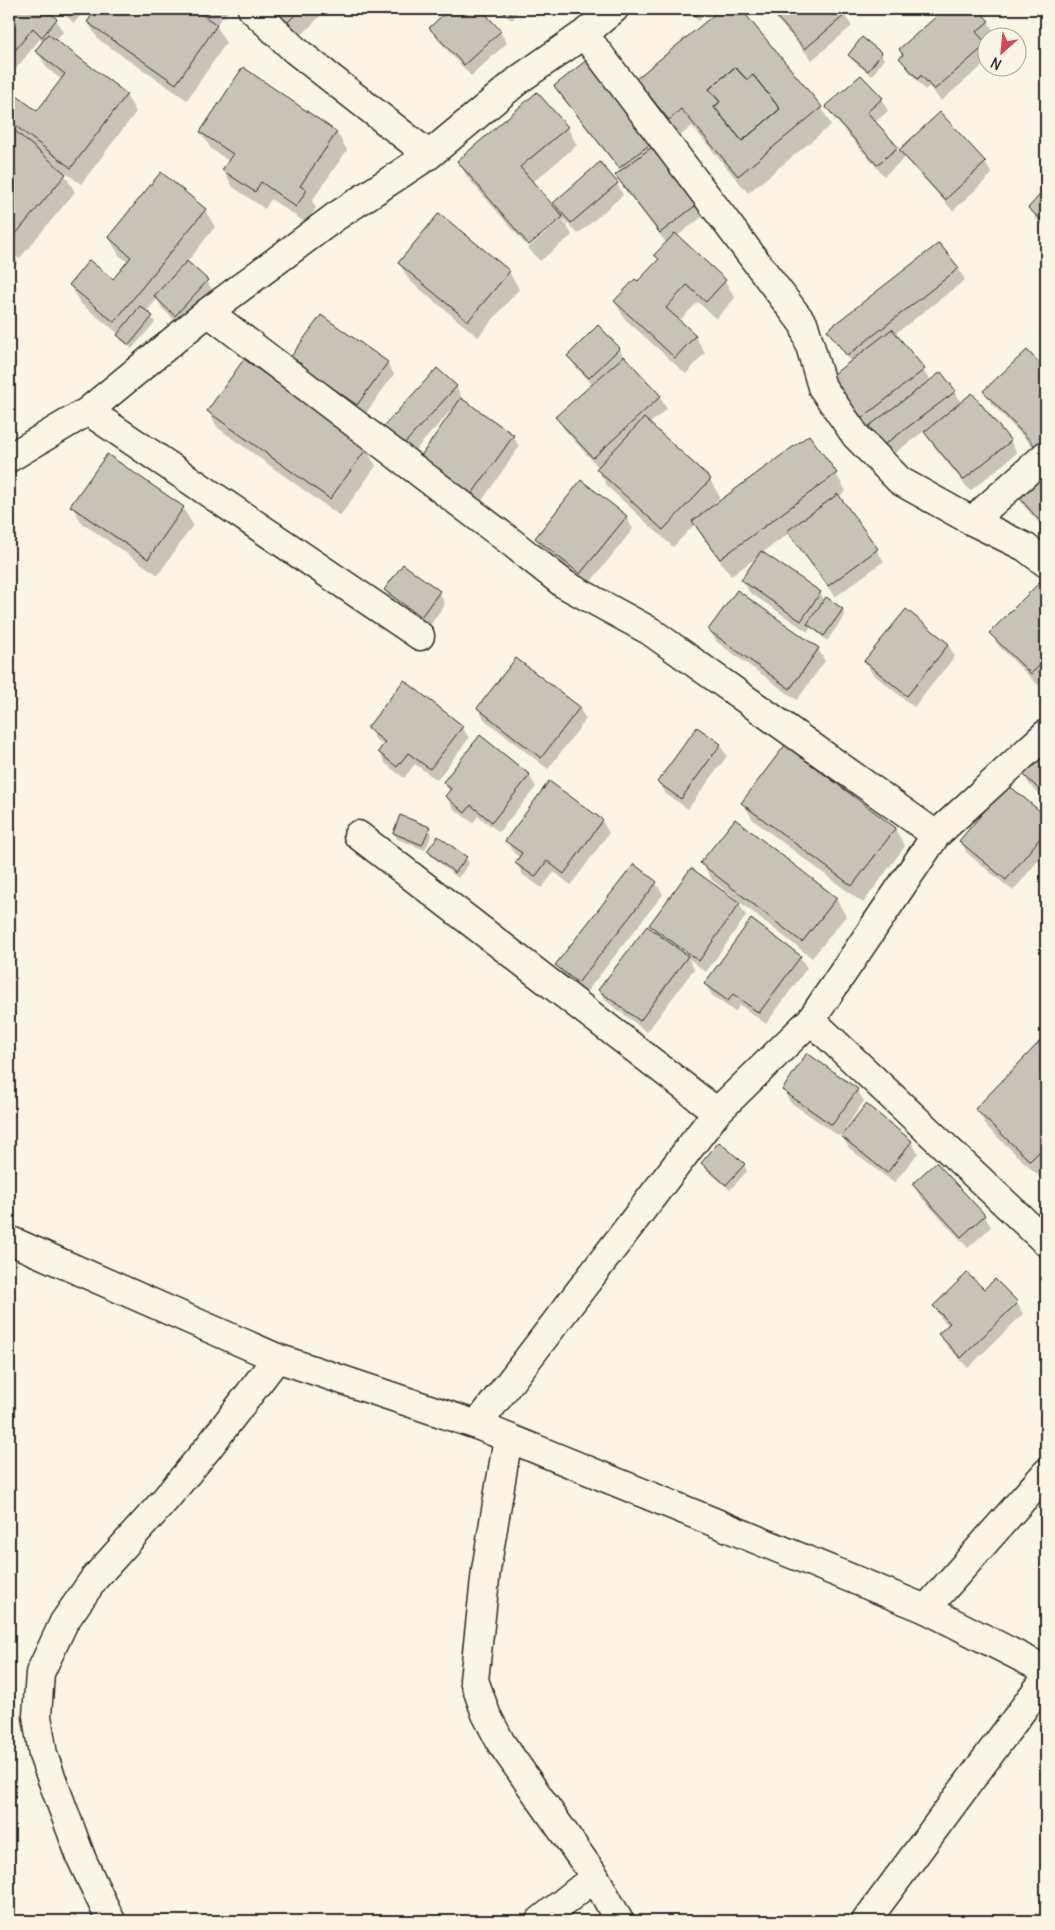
<svg xmlns="http://www.w3.org/2000/svg" width="1055" height="1930" viewBox="0 0 1055 1930" font-family="Delius,sans-serif">
	<style>
		.shadow { fill: #0003 }
		.building { fill: #c8c3b7; stroke: #2b2b2b; fill-rule: evenodd }
		.lines { fill: none; stroke-linecap: round; stroke-linejoin: round }
		.minor-casing { stroke: #2b2b2b; stroke-width: 31 }
		.tertiary-casing { stroke: #2b2b2b; stroke-width: 31 }
		.minor { stroke: #fcf5e5; stroke-width: 28 }
		.tertiary { stroke: #fcf5e5; stroke-width: 28 }
	</style>
	<rect width="100%" height="100%" fill="#fcf5e5"/>
	<filter id="ink" filterUnits="userSpaceOnUse"><feTurbulence type="fractalNoise" baseFrequency=".02" numOctaves="2"/><feDisplacementMap in="SourceGraphic" scale="10" xChannelSelector="R" yChannelSelector="G"/><feConvolveMatrix kernelMatrix="1 2 1 2 8 2 1 2 1" color-interpolation-filters="sRGB"/></filter>
	<g filter="url(#ink)">
		<path class="shadow" d="M9,9h34l13,11 7,12 -8,9 71,54 10,17 -55,72 -19,-14 13,22 -56,67 -6,-5 5,8 -9,12v-183l28,22 25,-33 -15,-12 -10,-17 6,-9 -3,-3 -31,38z
			M58,9h28l-12,14z
			M97,9h133l-14,16 10,18 -39,57 -89,-61 -10,-17z
			M252,9h75l-36,37z
			M451,9h28l21,23 7,11 -36,33 -34,-37 -6,-11z
			M497,9h24l-9,11z
			M684,9h24l-9,12z
			M723,9h16l82,98 10,18 -83,68 -56,-67 -12,10 -33,-39 -10,-17z
			M768,9h72l12,17 -40,34z
			M947,9h7l5,5 5,-5h12l12,13 7,11 -7,5 -4,5 4,5v13l-47,40 -12,-15 -4,4 -17,-20 -7,-12 3,-2 -4,-7z
			M881,54l3,5 -12,17 -19,-15 -3,-6z
			M593,57l117,154 -33,25 48,45 10,17 -19,21 -18,-17 -19,19 16,15 10,17 -19,21 -61,-55 -10,-17 23,-19 21,-23 -3,-5 11,-11 -44,-57 -6,-12 4,-3 -59,-75 -6,-11z
			M882,99l6,12 -14,12 25,29 41,-38 45,49 7,11 -39,37 -48,-53 -21,18 -50,-58 -7,-11z
			M567,127l10,18 -45,38 28,33 -6,-13 63,-19 6,11 -45,39 -16,-16 10,17 -32,26 -12,-13 33,-28v-3l-34,29 -59,-68 -10,-17z
			M201,132l136,1 10,17 -35,51 4,7 -10,15 -35,-24 -6,10 -32,-22 -10,-17 6,-9 -18,-12z
			M161,174l44,36 10,17 -28,35 20,19 7,12 -32,34 -20,-19 -5,-9 -11,13 9,10 -23,27 -11,-9 -2,-6 -39,-31 -10,-18 43,-4 15,-19 -9,-7 -10,-17z
			M1046,190v39l-9,-9 -7,-12z
			M399,263l110,9 10,17 -41,48 -69,-57z
			M958,268l7,12 -70,54 28,36 7,11 25,10 6,12 49,38 7,12 -47,38 -38,-47 -8,-13 -33,25 -20,-29 -2,1 -31,-39 13,-27 -23,-32z
			M619,349l6,9 35,39 7,12 -18,15 61,56 10,17 -10,12 98,-72 28,37 10,17 -8,6 46,64 -49,36 -46,-64 -27,20 58,40 5,8 17,9 3,5 -18,26 -16,-14 -3,5 -59,-40 -6,-12 17,-25 -29,21 -28,-38 -8,-14 -22,23 -65,-60 -10,-17 1,-2 -35,-39 -7,-12 36,-32 -17,-17 -7,-12z
			M1027,352l19,20v83l-2,3 -53,-55 -6,-12z
			M387,363l7,11 -30,42 -65,-47z
			M456,386l6,12 -1,1 52,36 6,12 -40,58 -51,-36 27,-60 -2,-1 -43,48 -19,-17 -6,-11z
			M208,411l158,38 10,17 -36,50 -122,-88z
			M1046,469v62l-22,-25 -6,-12z
			M72,506l111,2 10,17 -35,50 -76,-52z
			M626,517l7,12 -45,56 -45,-35 -7,-12z
			M1043,581l3,3v93l-8,8 -40,-40 -7,-12z
			M385,590l54,2 6,12 -17,24 -36,-26z
			M738,592l80,57 7,12 -28,39 -80,-58 -7,-11z
			M948,645l7,11 -41,51 -42,-34 -7,-12z
			M405,682l57,45 7,11 -32,42 -22,-16 -11,14 -18,-14 -7,-12 5,-6 -8,-6 -7,-12z
			M478,708h101l7,11 -38,50 -63,-49z
			M720,745l7,11 -39,53 -22,-15 -7,-12z
			M1046,749v51l-16,-15 -7,-11z
			M529,775l7,12 -37,45 -21,-16 -5,7 -20,-15 -7,-12 4,-4 -6,-9z
			M549,783l53,38 7,12 -38,52 -17,-13 -12,16 -19,-13 -7,-12 4,-5 -6,-5 -7,-12z
			M1007,786l39,31v34l-33,40 -46,-38 -6,-12z
			M743,803l152,26 10,17 -42,57 -110,-83z
			M429,828l3,6 -7,16 -28,-11 -3,-6z
			M428,851l38,7 3,6 -11,14 -27,-22z
			M702,863l134,36 10,17 -34,42 -75,-58 9,16 -40,56 -18,-14 6,11 -47,63 -41,-31 -7,-11 57,-56 -5,-9 84,-24 1,-2 -24,-19z
			M656,883l7,11 -78,100 -21,-17 -7,-12z
			M800,957l7,11 -41,56 -26,-19 -5,7 -23,-17 -7,-11z
			M1046,1037v135l-5,6 -54,-51 -10,-18z
			M783,1090h74l7,11 -22,32 1,1 23,-28 45,36 7,11 -24,30 -45,-35 -8,-14 -2,2 -49,-34z
			M702,1163l42,2 3,6 -17,19 -24,-21z
			M913,1184l71,31 7,12 -23,21 -48,-52z
			M984,1291l33,12 6,11 -55,54 -21,-22 -7,-11 9,-9 -8,-8 -7,-11z"/>
		<path class="building" d="M9,9h36l12,10 -15,18 -9,-9 -24,30z
			M96,9h98l23,16 -41,59 -89,-62z
			M199,9h14l-6,7z
			M259,9h42l-21,21z
			M449,9h32l20,22 -37,34 -35,-37z
			M499,9h15l-6,7z
			M686,9h15l-5,7z
			M721,9h20l81,98 -84,69 -57,-67 -12,11 -33,-41zM735,67l12,13 6,-5 27,34 -38,32 -28,-34 6,-5 -11,-13z
			M770,9h72l4,5 -41,35z
			M945,9h11l3,3 4,-3h15l11,12 -13,11 11,12 -53,46 -13,-15 -3,4 -19,-21 4,-3 -4,-6z
			M48,34l79,60 -56,74 -62,-47v-31l28,21 28,-37 -30,-23z
			M862,37l20,16 -14,18 -20,-16z
			M593,55l65,83 -39,30 -65,-82z
			M243,67l94,65 -37,54 7,4 -11,17 -35,-25 -6,10 -33,-22 11,-16 -33,-22z
			M735,67l12,13 6,-5 27,34 -38,32 -28,-34 6,-5 -11,-13z
			M861,75l22,23 -16,14 31,35 -21,18 -52,-59z
			M537,92l31,35 -48,40 43,50 -34,28 -72,-84z
			M940,112l46,50 -41,38 -46,-50z
			M9,126l57,48 -57,68z
			M660,141l44,58 -44,34 -45,-58z
			M600,162l18,21 -47,40 -18,-20z
			M161,172l45,37 -92,113 -45,-37 20,-25 24,19 18,-22 -23,-20z
			M1046,188v36l-18,-16z
			M439,213l71,58 -42,50 -70,-58z
			M675,233l51,47 -20,22 -19,-17 -21,23 30,27 -21,23 -61,-57 21,-22 3,2 21,-22 -5,-4z
			M939,243l20,25 -112,88 -20,-26z
			M187,261l21,19 -33,36 -21,-20z
			M140,306l13,10 -24,29 -12,-10z
			M321,315l67,47 -31,43 -67,-47z
			M598,325l22,23 -31,30 -22,-22z
			M1046,325v13l-6,-8z
			M892,329l33,40 -63,49 -32,-41z
			M1027,350l19,20v68l-10,9 -53,-56z
			M624,356l37,40 -68,62 -38,-41z
			M244,359l123,89 -37,51 -123,-88z
			M437,368l20,18 -54,59 -20,-18z
			M941,372l15,19 -72,54 -15,-19z
			M972,393l39,48 -48,39 -39,-48z
			M461,398l53,37 -42,59 -52,-37z
			M644,418l67,61 -48,51 -67,-61z
			M809,435l28,38 -117,86 -28,-38z
			M107,454l77,53 -36,52 -78,-53z
			M1046,468v60l-30,-34z
			M581,480l46,36 -47,58 -45,-36z
			M838,494l40,55 -50,37 -41,-55z
			M761,551l60,41 -20,29 -60,-41z
			M403,564l37,27 -19,26 -37,-27z
			M1043,579l3,4v76l-15,15 -42,-41z
			M737,590l82,58 -29,41 -82,-59z
			M826,597l17,12 -19,27 -17,-12z
			M906,609l43,35 -42,52 -43,-35z
			M516,658l64,49 -39,51 -64,-50z
			M404,680l59,46 -33,43 -22,-16 -11,14 -19,-15 7,-10 -18,-14z
			M697,727l24,17 -40,55 -24,-17z
			M480,735l50,40 -38,47 -21,-17 -6,8 -20,-17 6,-7 -8,-7z
			M785,745l111,83 -44,58 -111,-83z
			M1046,747v49l-24,-23z
			M549,781l54,39 -39,54 -17,-13 -12,16 -20,-14 7,-10 -17,-12z
			M1007,784l39,32v15l-40,49 -47,-39z
			M400,815l30,12 -8,18 -29,-12z
			M735,819l102,79 -35,44 -102,-79z
			M438,836l29,21 -12,16 -28,-22z
			M634,864l23,18 -79,101 -23,-18z
			M691,868l49,35 -41,58 -50,-36z
			M751,919l50,37 -42,57 -26,-19 -5,7 -24,-17z
			M647,926l41,30 -48,65 -42,-31z
			M1046,1035v110l-16,16 -55,-52z
			M807,1053l51,36 -26,36 -50,-35z
			M866,1104l46,37 -25,32 -46,-37z
			M719,1142l26,22 -19,21 -25,-22z
			M936,1162l49,53 -24,22 -49,-53z
			M967,1273l17,16 11,-10 23,23 -57,56 -23,-24 12,-11 -17,-17z"/>
		<g class="lines">
			<defs>
				<path id="minor" d="M252,9l43,41 134,105
					M584,34l220,291 18,62 34,49 44,45 72,40 53,26 21,16
					M208,312l303,230 53,42 86,47 286,204
					M88,411l332,225
					M9,458l79,-47 120,-99 127,-95 94,-62 92,-77 63,-44 30,-25
					M972,521l74,-66
					M358,835l359,277
					M811,1020l235,222
					M477,1425l240,-313 94,-92 125,-185 110,-101
					M508,1438l-22,132 -12,110 12,34 15,29 94,134 24,44
					M926,1609l120,-136
					M111,1921l-29,-61 -39,-105 -6,-39 3,-43 24,-51 30,-43 70,-78 44,-53 69,-90
					M540,1921l55,-44
					M866,1921l180,-243"/>
				<path id="tertiary" d="M9,1240l268,118 200,67 449,184 120,61"/>
			</defs>
			<use href="#minor" class="minor-casing"/>
			<use href="#tertiary" class="tertiary-casing"/>
			<use href="#minor" class="minor"/>
			<use href="#tertiary" class="tertiary"/>
		</g>
	</g>
	<rect width="1055" height="1930" fill="none" stroke="#fcf5e5" stroke-width="30"/>
	<rect x="15" y="15" width="1025" height="1900" fill="none" stroke="#2b2b2b" stroke-width="2" filter="url(#ink)"/>
	<g transform="translate(1002 52) rotate(207)"><circle r="24" fill="#fcf5e5" stroke="#a8a49b"/>
	<path d="M0-4L9 19L0 12L-9 19Z" fill="#d1495b"/>
	<text y="-8" font-size="14" font-weight="bold" text-anchor="middle" fill="#2b2b2b">N</text>
	</g>
</svg>
